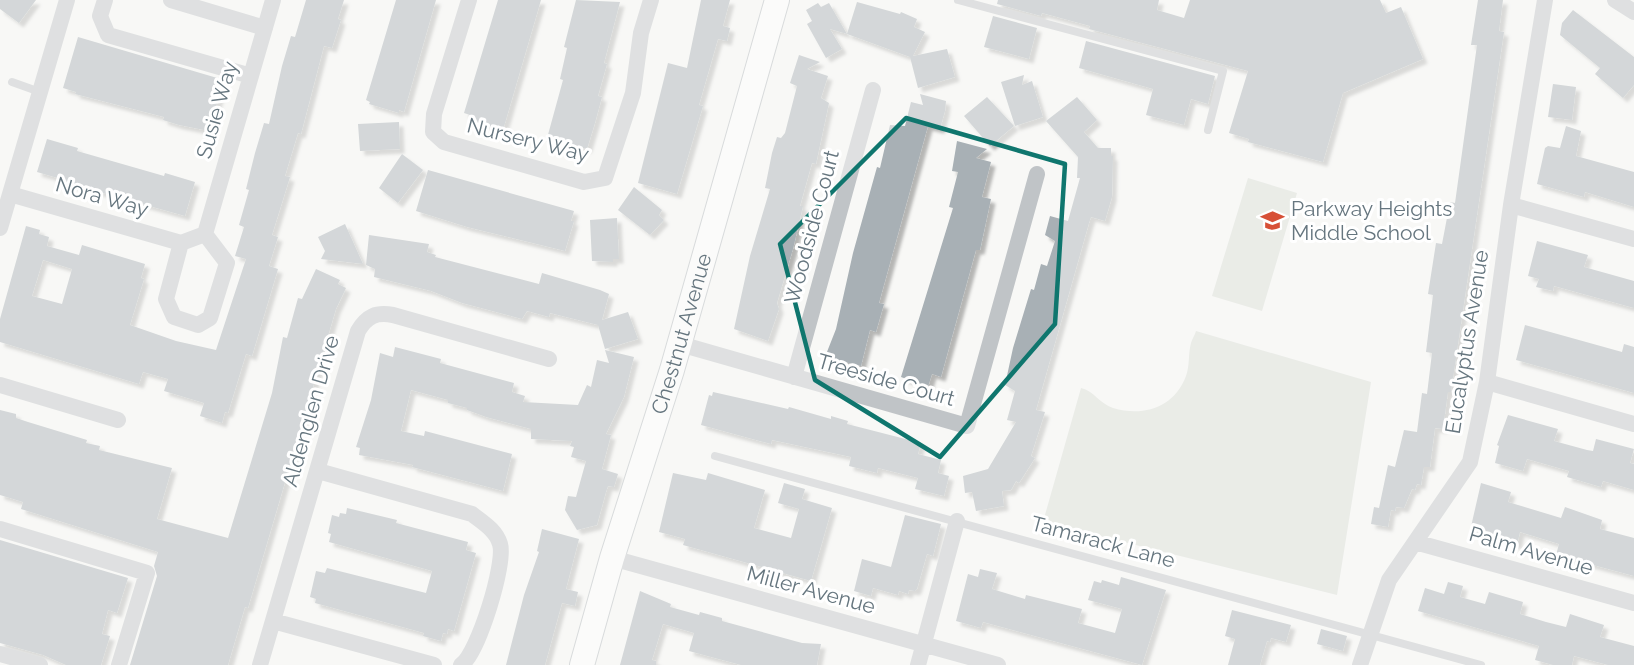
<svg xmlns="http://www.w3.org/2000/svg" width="1634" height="665" viewBox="0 0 1634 665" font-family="Raleway,sans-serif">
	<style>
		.green { fill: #d9ddd6 }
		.building { fill: #a8b0b5; fill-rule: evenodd; filter: url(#shadow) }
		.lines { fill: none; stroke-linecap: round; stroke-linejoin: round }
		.secondary-casing { stroke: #b2b8bc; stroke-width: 26 }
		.service { stroke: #c0c4c7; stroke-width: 8 }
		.minor { stroke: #c0c4c7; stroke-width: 16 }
		.secondary { stroke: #fff; stroke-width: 24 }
		.marked { fill: none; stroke: #0f766e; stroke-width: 4.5; stroke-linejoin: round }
		.labels { text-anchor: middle; stroke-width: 6; stroke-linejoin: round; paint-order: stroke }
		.street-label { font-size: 21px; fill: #66767f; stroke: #fff }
		.poi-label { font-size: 21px; fill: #66767f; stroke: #fff; text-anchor: start }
	</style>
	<defs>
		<filter id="shadow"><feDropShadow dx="4.5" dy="4.5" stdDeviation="1.5" flood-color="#0004"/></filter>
	</defs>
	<rect width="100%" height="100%" fill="#f8f8f6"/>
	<path class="green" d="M1248,178l49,15 -35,118 -50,-15z
		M1196,331l175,51 -34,213 -294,-73 38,-134c13,3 19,16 32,20 30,9 61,0 73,-32 4,-11 2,-22 5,-33 1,-4 4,-8 5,-12z"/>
	<path class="building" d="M0,0h36l-17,23 -19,-14z
		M306,0h38l-6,19 3,1 -9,28 -8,-2 -23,88 -3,-1 -13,43 5,1 -18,58 6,2 -9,29 9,3 -26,87 -6,-2 -18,59 -3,-1 -3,11 -22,-7 4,-13 -40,-12 4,-12 -25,-7 -4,12 -139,-42v-23l26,-93 14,4 -1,4 10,3 -2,9 32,9 3,-10 63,19 -4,14 3,1 -14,46 46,16 40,9 30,-91 -11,-3 9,-29 -5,-2 10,-35 -3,-1 9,-36 9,-30 5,1 13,-58 9,-30 4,1zM43,260l29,9 -10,35 -30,-8z
		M396,0h40l-32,112 -5,-2v3l-30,-9 1,-2 -4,-2z
		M498,0h43l-38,130 -32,-9 2,-5 -9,-3z
		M576,0l44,2 -16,61 3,1 -9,32 4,1 -7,26 -8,26 -11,-3 -1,4 -29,-8 17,-62 -3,-1 7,-31 -3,-1z
		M701,0h29l-7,26 7,2 -3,13 -9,-2 -19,66 4,1 -26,88 -39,-11 30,-120 19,5z
		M998,0h161l-2,10 27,8 6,-18h190l6,13 15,-6 22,52 -80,34 -20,69 -75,-20 1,-3 -20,-6 19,-62 -159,-42 1,-3 -48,-13 -1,3 -44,-12z
		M1478,0h25l-4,31 5,1 -53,360h-3l-5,37 -8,-1 -5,39h-6l-3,18 -4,-1 -2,6 -3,-1 -8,19 -8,-1 -1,4 -4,-1 -3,17 -17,-3 3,-17 5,1 9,-43 7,2 9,-37 13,2 5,-39 5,1 5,-41 -6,-1 7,-57 -5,-1 8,-51 6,1 8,-42 5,1 22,-158h-6z
		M857,2l43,12 1,-2 16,7 -3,8 11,5 -12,24 34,-7 8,28 -37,11 -8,-31 -63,-23z
		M818,3l3,4 8,-4 18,31 -17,-5 12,20 -16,9 -19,-34 5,-3 -6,-11z
		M1573,10l61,47v28l-11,13 -28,-24 5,-6 -40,-33 2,-12z
		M993,16l44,12 -8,31 -45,-12z
		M78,37l146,43 -15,51 -30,-6 -16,-5 1,-3 -89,-23 1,-2 -13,-4z
		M1086,41l129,35 -7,28 -17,-5 -7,26 -38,-10 7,-26 -74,-21z
		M799,55l21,7 -13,7 21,7 -7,22 8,5 -13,61 -4,-1 -12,43h3l-10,43 -16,54 2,6 -11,32 -34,-12 16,-73 20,-67 -5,-1 7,-35 5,-16 4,1 4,-5 12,-47 -7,-3z
		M1024,75l-2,10 10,-4 11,36 -28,9 -14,-44z
		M1553,84l23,3 -4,33 -24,-3z
		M920,94l26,7 -1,10 -5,18 -12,-3 -49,177 5,1 -8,28 -6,-2 -9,36 -36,-9 11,-28 17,-76 24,-86 3,1 10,-43 15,1 6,-24 12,3z
		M987,97l27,29 -24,20 -26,-30z
		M1077,97l20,23 -13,12 14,16h13v8h2l-1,41 -7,24 -14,-4 -2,6 -53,187 9,2 -14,44 4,2 -16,25 -3,-2 -5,9 -9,1 2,15 -28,5 -4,-19 -7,1 -2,-17 25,-7 28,-47 -9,-2 8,-29 -10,-6 8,-37 18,-59 3,1 7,-26 6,2 8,-25 -10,-6 5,-19 18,5 12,-43h-3l1,-21 -32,-36z
		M399,122l1,27 -40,2 -2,-27z
		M1566,126l15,5 -5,25 58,16v35l-49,-15 -1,5 -47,-13 8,-36 3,-2 12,2z
		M47,139l31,9 -1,3 87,25 1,-3 30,9 -10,34 -118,-33 1,-2 -31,-9z
		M957,141l30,8 -11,9 15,4 -9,35 9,2 -11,51h-4l-35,127 -9,-3 -4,13 -27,-10 52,-169 -4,-1 9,-35 -6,-1z
		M402,154l21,16 -25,33 -19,-15z
		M428,170l146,41 -3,10h3l-9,30 -98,-24 -51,-16z
		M634,187l28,23 -3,5 5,5 -14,15 -32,-25z
		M617,218l2,41h-6v3l-21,-1 -2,-41z
		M345,224l18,40 -42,-5 4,-8 -7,-14z
		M369,235l60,9 -2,8 9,3 -1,2 104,27 3,-11 58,17 9,4 -7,26 26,-8 10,27 -33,10 -7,-24 -48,-12 -1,4 -22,-6 -5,8 -60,-16 -31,-12 -57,-14 1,-8 -9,-4z
		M1537,241l51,14 -4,12 50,14v27l-80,-22 -1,5 -17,-4 3,-8 -11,-3z
		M316,269l24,11 -2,4 8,4 -10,21 -88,299 -3,-1 -17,58h-98l27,-89 -3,-10 4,-14 -137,-43 2,-7 -23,-7v-85l16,4v4l12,4 59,18 -1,3 14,3 -1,4 73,18 -15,51 71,19 44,-145 11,-56 4,1 11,-40 4,1z
		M1525,325l97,27 2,-8 10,3v46l-118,-33z
		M395,347l46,12 -1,4 74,20 -2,9 13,4 -2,6 55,3 9,-20 4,2 6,-27 12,3 -4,-13 29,7 -10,40 -18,37 5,1 -9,34 16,5 -4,13 -6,-1 -2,6 -9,33 -20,5 -12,-20 3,-14 8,1 10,-36 -15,-4 3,-10 -4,-1 2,-5 -41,-2v-10l-45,-12 -19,-7v-2l-19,-5v-3l-37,-10 -10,41 23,5 1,-5 87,23 -9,37 -91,-24 1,-2 -54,-10 1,-7 -4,-1 15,-47 9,-47 13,4z
		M713,392l75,17 1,-2 42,12v-3l17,5 -1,3 74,19 -3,11 23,6 -3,13 11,3 -5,20 -29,-7 3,-11 -40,-10 -1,5 -28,-7 2,-9 -79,-17 -1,4 -70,-19 8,-30 3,1z
		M1508,415l50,14 -4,12 33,9 6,1 3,-12 38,10 -4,14 4,1v26l-31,-9 -2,6 -34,-10 2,-6 -42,-12 -4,12 -28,-8 4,-17 -2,-1z
		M673,473l33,7 2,-7 57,17 -11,38 37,10 8,-29 -21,-6 6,-20 21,6 -3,10 30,9 -21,73 -128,-36 2,-6 -26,-7z
		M1481,483l30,9 -3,10 53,16 4,-11 37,13 -2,9 34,9v38l-78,-21 3,-11 -39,-12 -3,13 -47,-14z
		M347,508l50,12 -1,3 72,19 -2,8 10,3 -22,78 -6,-2 -1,5 -4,-1 -2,8 -18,-5 1,-3 -109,-30 1,-4 -6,-2 6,-26 9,2 2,-5 99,25 6,-22 -103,-29 2,-8 -3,-1 4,-18 7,2 1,-4 6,1z
		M905,515l36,9 -8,32 -6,-2 -10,35 -2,2 -6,-1 -1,4 -9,-3 -1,4 -25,-7 -2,8 -17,-5 8,-32 29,8z
		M542,529l37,10 -13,50 12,3 -3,14 -13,-3 -17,62h-39l18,-70 15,-43 -2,-1z
		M0,540l128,38 -11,35 -9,-3 -6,24 8,2 -9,29h-35l-23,-10 -43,-12z
		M980,569l17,4 -5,16 33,10 1,-4 56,14 -4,14 37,10 7,-24 -34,-9 6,-19 7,2 1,-3 17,5 2,-8 45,13 -24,75 -159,-43 -2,6 -25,-7 12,-47 10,3z
		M1448,582l15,4 -3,11 25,7 4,-12 34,10 -3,12 26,8 20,5 4,-13 34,11 -4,12 34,9v19h-26l-34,-9 -2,9h-19l-18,-5 4,-14 -121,-35 7,-23 19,6z
		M640,591l31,13 -1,3 29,8 1,-3 22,6v3l80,22 19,1 -4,21h-76l-30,-8 -22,-6 5,-18 -31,-9 -11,36 4,1v4h-36z
		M1232,610l59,15 -5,17 -15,-4 -1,4 -3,-1 -7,24h-32l7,-26 -10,-3z
		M1321,629l26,7 -4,15 -26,-7z"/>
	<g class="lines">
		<defs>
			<g id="secondary">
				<path id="s1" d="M582,665l30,-107 60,-188 105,-370"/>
			</g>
		</defs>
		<use href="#secondary" class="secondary-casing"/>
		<path class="service" d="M958,0l265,71 -15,59
			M12,82l28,10
			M715,456l766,209"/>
		<path class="minor" d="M105,0l-5,16 8,19 143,41
			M171,0l94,28
			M469,0l-35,114 -1,18 11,10 140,40 21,-4 28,-85 8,-60 10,-33
			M1615,0l19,12
			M10,194l171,49
			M1511,205l123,34
			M0,228l67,-228
			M205,234l68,-234
			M205,234l22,29 -17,55 -12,7 -24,-8 -8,-18 15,-56z
			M680,344l287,82 70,-252
			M794,377l79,-287
			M1487,382l147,42
			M0,385l118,35
			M318,471l154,43c10,8 24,16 28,30 6,19 -22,110 -39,121
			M0,529l147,44 -28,92
			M1415,542l219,61
			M612,558l386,107
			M273,621l161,44
			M0,654l40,11
			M260,665l98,-334c9,-15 18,-19 35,-16l156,44
			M918,665l39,-144
			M1360,665l29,-85 81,-118 17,-80 24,-177 34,-205"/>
		<use href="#secondary" class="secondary"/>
	</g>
	<path d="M0 0H1634V665H0ZM906,118l159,46 -10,160 -115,133 -125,-77 -35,-136z" fill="#f8f8f6" fill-opacity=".55" fill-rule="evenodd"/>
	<path class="marked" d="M906,118l159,46 -10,160 -115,133 -125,-77 -35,-136z"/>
	<defs>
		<symbol id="school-bare" viewBox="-9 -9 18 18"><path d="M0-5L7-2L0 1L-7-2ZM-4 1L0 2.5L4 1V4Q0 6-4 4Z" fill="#d75037" stroke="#fff" stroke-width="2.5" paint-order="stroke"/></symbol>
	</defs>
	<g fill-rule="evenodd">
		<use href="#school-bare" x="1256" y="204" width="33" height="33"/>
	</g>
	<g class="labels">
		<g class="street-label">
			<text transform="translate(217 110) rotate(-74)" y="7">Susie Way</text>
			<text transform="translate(528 140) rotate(14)" y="7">Nursery Way</text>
			<text transform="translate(102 197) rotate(16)" y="7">Nora Way</text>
			<text transform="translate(812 227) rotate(-75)" y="7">Woodside Court</text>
			<text dy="7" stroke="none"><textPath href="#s1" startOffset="346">Chestnut Avenue</textPath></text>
			<text transform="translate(1467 342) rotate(-81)" y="7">Eucalyptus Avenue</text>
			<text transform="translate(886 380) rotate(16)" y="7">Treeside Court</text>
			<text transform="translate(311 411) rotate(-74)" y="7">Aldenglen Drive</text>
			<text transform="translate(1103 542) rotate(15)" y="7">Tamarack Lane</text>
			<text transform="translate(1531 551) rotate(16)" y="7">Palm Avenue</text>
			<text transform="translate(811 590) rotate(15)" y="7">Miller Avenue</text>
		</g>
		<g class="poi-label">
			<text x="1291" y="216">Parkway Heights<tspan x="1291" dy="24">Middle School</tspan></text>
		</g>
	</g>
</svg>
